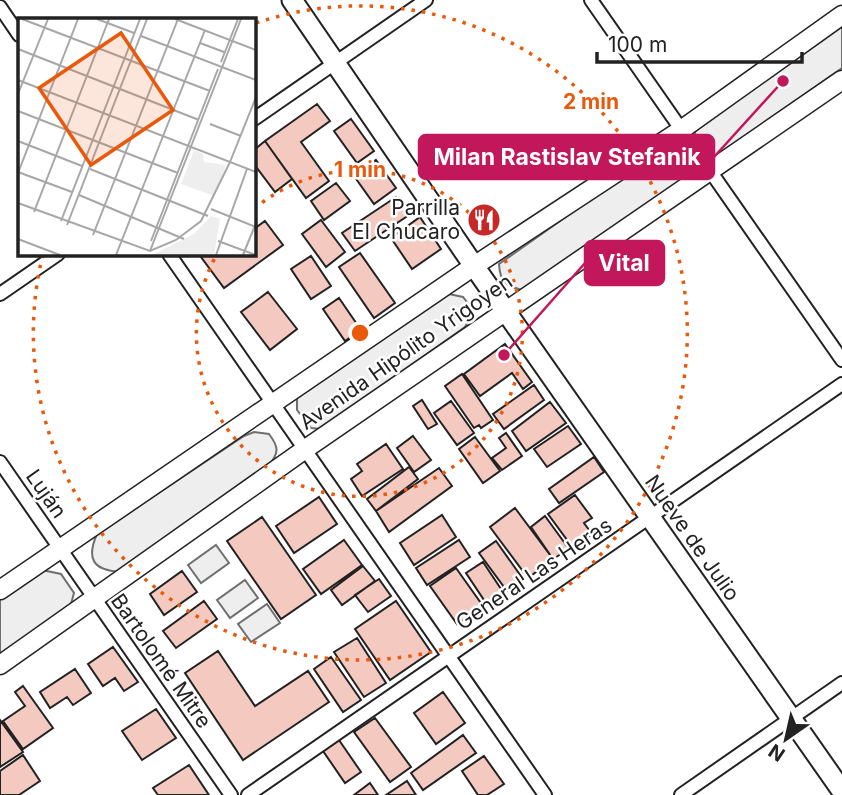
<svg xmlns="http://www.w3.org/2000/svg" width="842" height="795" viewBox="0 0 842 795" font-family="Inter,sans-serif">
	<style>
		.green { fill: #eee; stroke: #6f6f6f; stroke-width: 2 }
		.building { fill: #f3c9c0; stroke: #222; stroke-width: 2 }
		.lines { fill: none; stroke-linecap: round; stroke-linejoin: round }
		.minor-casing { stroke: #222; stroke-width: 16 }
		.secondary-casing { stroke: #222; stroke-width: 21 }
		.primary-casing { stroke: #222; stroke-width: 23 }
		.minor { stroke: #fff; stroke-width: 12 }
		.secondary { stroke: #fff; stroke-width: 18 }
		.primary { stroke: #fff; stroke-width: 19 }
		.ring { fill: none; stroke: #e8590c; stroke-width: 3.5; stroke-dasharray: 3.5 7 }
		.labels { text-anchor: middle; stroke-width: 5; stroke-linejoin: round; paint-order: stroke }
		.poi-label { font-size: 21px; fill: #222; stroke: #fff; text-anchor: end }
		.street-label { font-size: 21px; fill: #222; stroke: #fff }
		.inset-road { fill: none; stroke: #a7a7a7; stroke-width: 2 }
		.view { fill: #e8590c; fill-opacity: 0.15; stroke: #e8590c; stroke-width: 3.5 }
		.inset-edge { fill: none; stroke: #222; stroke-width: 3.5 }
		.centre { fill: #e8590c; stroke: #fff; stroke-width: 3.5 }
		.ring-label { font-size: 21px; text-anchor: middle; font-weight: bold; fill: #e8590c; stroke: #fff; stroke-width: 5; stroke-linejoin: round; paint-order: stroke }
		.leader { fill: none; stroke: #c2185b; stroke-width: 2.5 }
		.callout-dot { fill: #c2185b; stroke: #fff; stroke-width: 2.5 }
		.callout { fill: #c2185b; stroke: #c2185b; stroke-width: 2.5 }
		.callout-label { font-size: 23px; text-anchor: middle; font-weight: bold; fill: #fff }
	</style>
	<rect width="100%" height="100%" fill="#fff"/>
	<path class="green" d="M842,23v45l-126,88c-12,-3 -21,-17 -22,-29z
		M658,152l10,1 16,22 -4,8 -155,108c-18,-5 -25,-7 -26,-27z
		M449,294l14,3 11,14 -9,16 -144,102 -10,-1 -14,-18v-12z
		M254,432l15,2c9,12 11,18 0,31l-149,107c-27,-2 -34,-13 -23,-38l147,-98z
		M216,545l13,18 -28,20 -13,-18z
		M42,570l19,4 13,19 -3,11 -71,51v-55z
		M245,580l13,18 -28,20 -13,-18z
		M267,604l13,19 -29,19 -13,-18z"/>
	<path class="building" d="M317,104l13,17 -29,21 28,39 -23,17 -41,-57z
		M351,119l23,32 -17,12 -23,-32z
		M265,141l27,38 -17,13 -21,-28v-14z
		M376,160l20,28 -22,16 -20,-28z
		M336,183l14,18 -26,19 -13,-19z
		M396,197l13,18 -54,36 -13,-18z
		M420,217l21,32 -29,20 -21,-31z
		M321,220l24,32 -19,15 -24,-33z
		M265,221l18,24 -59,43 -23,-31 5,-3h48v-25z
		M360,253l35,50 -21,15 -35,-51z
		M311,256l20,30 -20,13 -20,-30z
		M268,292l29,37 -27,21 -29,-38z
		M339,298l22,32 -16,11 -22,-32z
		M505,344l27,38 -9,7 -11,-16 -32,23 -16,-22z
		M462,374l31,46 -12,8 -2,-3 -5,3 -29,-42z
		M534,385l10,15 -40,29 -11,-15z
		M422,400l15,24 -9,5 -15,-23z
		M451,401l23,32 -17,12 -23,-32z
		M550,402l16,21 -40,28 -14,-20z
		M568,426l13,18 -34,23 -13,-18z
		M506,433l16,23 -20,14 -10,-12 14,-10 -7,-10z
		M413,436l18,24 -17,12 -17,-24z
		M475,437l25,34 -17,12 -24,-34z
		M386,444l17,25 -41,27 -11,-17 11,-8 -5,-7z
		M594,457l10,15 -45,31 -10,-14z
		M409,467l9,12 -42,32 -9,-12z
		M439,468l13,18 -63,46 -13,-21z
		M575,495l17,23 -8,5 8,11 -19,14 -25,-34z
		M319,497l18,27 -43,29 -18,-27z
		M515,508l38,51 -25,19 -38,-51z
		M442,515l14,22 -42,28 -14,-22z
		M545,516l24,33 -16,10 -22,-32z
		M262,517l54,78 -35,24 -54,-78z
		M344,540l18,25 -41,29 -18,-25z
		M459,540l11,17 -43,28 -11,-17z
		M496,541l27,38 -16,12 -28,-38z
		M483,562l20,30 -17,11 -20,-30z
		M363,566l12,15 -33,24 -11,-15z
		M456,568l27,38 -26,18 -27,-38z
		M182,571l15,21 -33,23 -14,-21z
		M379,579l12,17 -23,16 -13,-17z
		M204,601l13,18 -41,29 -13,-17z
		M396,601l35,51 -41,28 -35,-51z
		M357,638l29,45 -22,14 -30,-45z
		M113,647l25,35 -14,9 -9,-13 -12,8 -15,-22z
		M218,651l37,55 53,-35 21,31 -86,58 -58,-87z
		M331,657l30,43 -18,12 -29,-43z
		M75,669l16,24 -18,12 -6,-8 -17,11 -10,-16z
		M23,686l30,42 -30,21 -20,-28 22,-15 -10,-14z
		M443,692l22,31 -29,21 -22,-31z
		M156,709l20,29 -34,22 -20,-29z
		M375,718l36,49 -21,15 -36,-50z
		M0,720l23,32 -23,15z
		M463,735l13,18 -53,37 -12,-17z
		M339,740l22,32 -16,11 -22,-32z
		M23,755l17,26 -21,14h-19v-24z
		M484,756l20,28 -17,11h-9l-16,-24z
		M189,765l20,30h-51l-5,-7z
		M407,781l9,14h-30z
		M370,783l8,12h-24z"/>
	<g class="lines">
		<defs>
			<path id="minor" d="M591,0l251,360
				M0,7l19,28
				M254,119l172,-119
				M169,254l376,541
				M0,294l58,-40
				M0,462l231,333
				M248,795l594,-411
				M681,795l161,-112"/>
			<path id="secondary" d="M0,590l474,-324 207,-136 161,-115
				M0,665l304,-215 538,-370"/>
			<path id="primary" d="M292,0l182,266 368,525"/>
		</defs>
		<use href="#minor" class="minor-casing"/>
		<use href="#secondary" class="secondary-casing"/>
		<use href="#primary" class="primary-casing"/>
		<use href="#minor" class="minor"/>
		<use href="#secondary" class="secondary"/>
		<use href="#primary" class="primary"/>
	</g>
	<g class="ring">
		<path d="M254 209A163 163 0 1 1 217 254"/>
		<path d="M256 23A327 327 0 1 1 43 254"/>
	</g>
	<defs>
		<symbol id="restaurant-disc" viewBox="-11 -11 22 22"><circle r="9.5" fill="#c62828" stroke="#fff"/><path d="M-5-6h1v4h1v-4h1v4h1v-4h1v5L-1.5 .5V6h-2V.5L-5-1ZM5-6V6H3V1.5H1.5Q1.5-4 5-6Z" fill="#fff"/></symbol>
	</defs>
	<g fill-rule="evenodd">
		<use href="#restaurant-disc" x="465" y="201" width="38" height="38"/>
	</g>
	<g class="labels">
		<g class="poi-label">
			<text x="460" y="215">Parrilla<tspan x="460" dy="24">El Chucaro</tspan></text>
		</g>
		<g class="street-label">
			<text transform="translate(406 352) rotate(-35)" y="7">Avenida Hipólito Yrigoyen</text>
			<text transform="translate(46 494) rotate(55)" y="7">Luján</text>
			<text transform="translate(692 538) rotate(55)" y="7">Nueve de Julio</text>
			<text transform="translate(534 574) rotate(-34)" y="7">General Las Heras</text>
			<text transform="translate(161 661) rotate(55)" y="7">Bartolomé Mitre</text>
		</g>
	</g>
	<g transform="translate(18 18)">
		<rect width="238" height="238" fill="#fff"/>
		<path d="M176,132l9,4 1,8 22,3 -12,31 -33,-12zM193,198l9,3 -6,36h-62l42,-21z" fill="#eee"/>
		<path class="inset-road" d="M4,1l188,72M79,1l37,14M157,1l81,31M123,18l115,44M182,25l24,9M0,31l181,71M203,44l17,-43M0,62l238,92M0,76l30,-75M0,93l160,62M192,106l31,12M0,123l64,25M212,144l26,-65M72,151l118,47M0,154l54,20M0,155l60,-154M61,177l105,44M0,185l132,48 26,-11 25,-19 29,-59M193,191l45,18M16,194l75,-193M43,203l79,-202M49,207l80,-206M75,217l85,-216M0,221l42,16M133,223l67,-172M200,223l38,14M132,233l91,-232M98,237l89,-225M198,237l31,-86M225,237l13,-32"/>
		<path class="view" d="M103,15l52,77 -82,55 -52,-77z"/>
		<rect width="238" height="238" class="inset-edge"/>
	</g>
	<circle cx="360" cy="333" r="10" class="centre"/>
	<g class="ring-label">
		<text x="591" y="109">2 min</text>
		<text x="360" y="177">1 min</text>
	</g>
	<path class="leader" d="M783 81L714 157M504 355L585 263"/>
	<g class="callout-dot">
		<circle cx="783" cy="81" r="7"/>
		<circle cx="504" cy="355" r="7"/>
	</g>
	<g class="callout">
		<rect x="419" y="135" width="295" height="44" rx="7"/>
		<rect x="585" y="241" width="79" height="44" rx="7"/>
	</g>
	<g class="callout-label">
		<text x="567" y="165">Milan Rastislav Stefanik</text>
		<text x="624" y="271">Vital</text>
	</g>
	<g transform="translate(786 739) rotate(214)" stroke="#ffffff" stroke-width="5" paint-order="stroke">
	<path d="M0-5L12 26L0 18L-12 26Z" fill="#222222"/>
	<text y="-10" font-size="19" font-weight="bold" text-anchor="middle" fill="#222222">N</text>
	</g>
	<path d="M597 52v10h205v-10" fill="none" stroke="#222222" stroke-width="3.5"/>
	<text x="608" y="52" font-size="21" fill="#222222" stroke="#ffffff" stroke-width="5" paint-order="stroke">100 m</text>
</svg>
